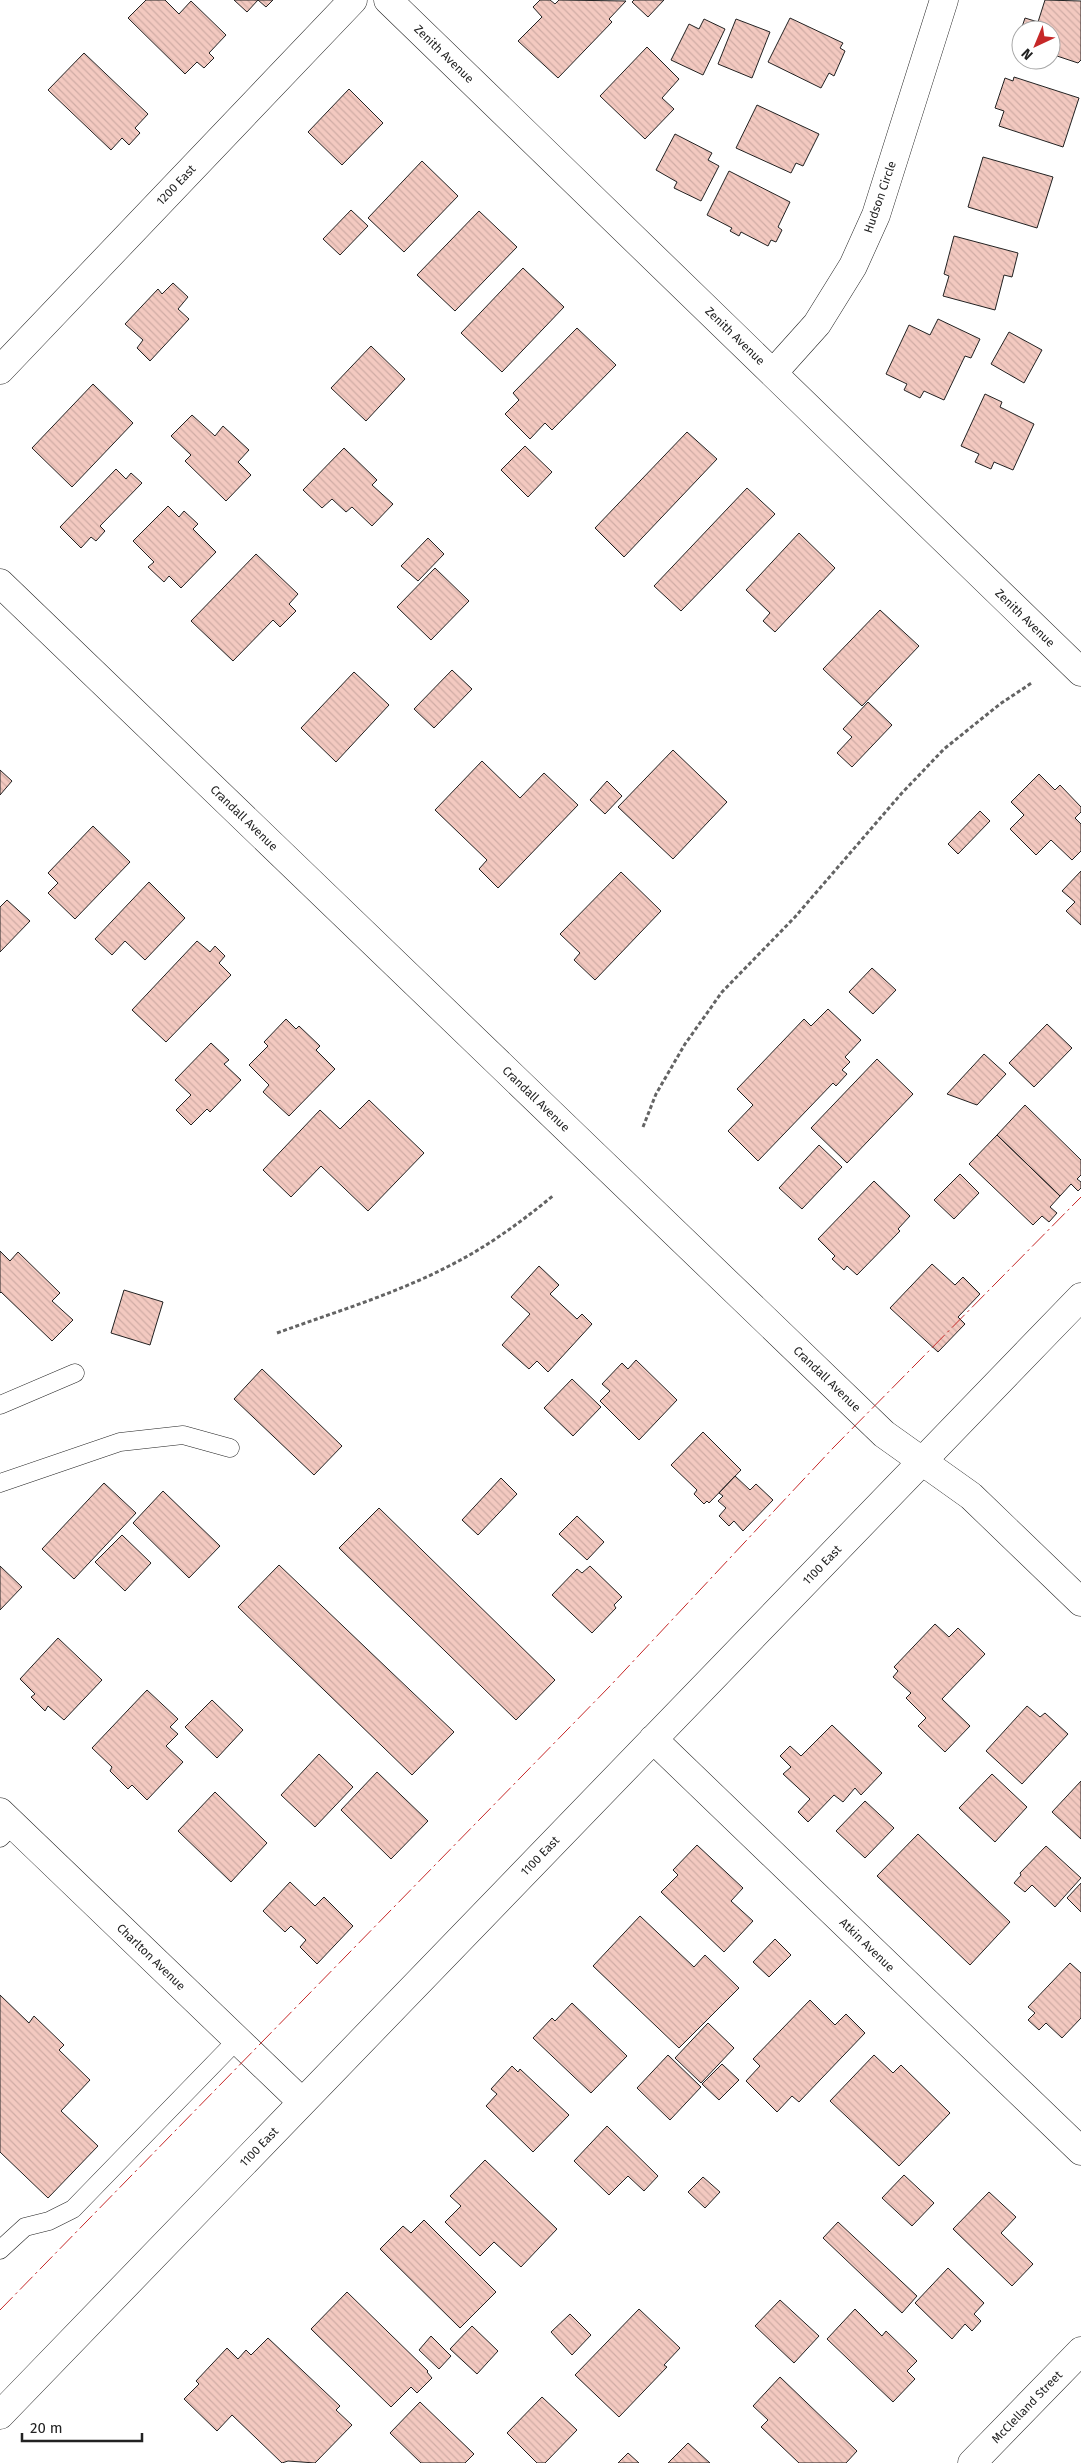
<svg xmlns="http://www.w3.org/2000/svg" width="1081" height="2463" viewBox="0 0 1081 2463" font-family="'Fira Sans',sans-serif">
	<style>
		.building { fill: url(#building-back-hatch); stroke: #222 }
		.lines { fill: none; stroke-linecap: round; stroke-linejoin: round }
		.lane-casing { stroke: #222; stroke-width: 19 }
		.street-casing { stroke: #222; stroke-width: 29 }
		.path { stroke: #646464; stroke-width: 3; stroke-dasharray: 4 2.5; stroke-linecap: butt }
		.lane { stroke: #fff; stroke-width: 18 }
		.street { stroke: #fff; stroke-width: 28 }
		.power { stroke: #c62828; stroke-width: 1; stroke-dasharray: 18 4 2.5 4; stroke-linecap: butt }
		.labels { text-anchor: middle; stroke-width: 4; stroke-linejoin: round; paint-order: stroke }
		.street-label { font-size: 12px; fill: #222; stroke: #fff }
	</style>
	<defs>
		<pattern id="building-back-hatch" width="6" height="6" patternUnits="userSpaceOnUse" patternTransform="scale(1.25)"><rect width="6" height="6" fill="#f3c9c0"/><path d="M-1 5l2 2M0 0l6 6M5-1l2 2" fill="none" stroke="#d0aca5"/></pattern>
	</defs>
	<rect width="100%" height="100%" fill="#fff"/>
	<path class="building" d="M146,0h19l14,14 12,-13 35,34 -17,18 5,5 -10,10 -7,-6 -12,12 -57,-56z
		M234,0h39l-7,7 -8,-7 -11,12z
		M540,0h10l5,4 4,-4 67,1 -17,18 3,3 -54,56 -40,-37 24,-24 -9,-10z
		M634,0h30l-16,17 -16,-15z
		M1045,0l36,1v59l-3,3 -27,-9v-24h-30l4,-12 13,4z
		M790,18l53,25 -3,5 5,3 -11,25 -5,-3 -8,15 -53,-26z
		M704,19l21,10 -22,46 -32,-15 18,-36 10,5z
		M736,19l34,13 -18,46 -34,-14z
		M647,47l32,32 -17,19 12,11 -29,30 -45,-43z
		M84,53l64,61 -13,14 5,5 -11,12 -7,-7 -11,12 -63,-60z
		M1014,77l65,21 -16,49 -64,-21 5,-15 -9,-3 10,-30 8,3z
		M349,89l34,34 -41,42 -34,-33z
		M757,105l62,29 -16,32 -7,-3 -5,10 -55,-25z
		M675,134l37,19 -4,7 11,6 -18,35 -27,-13 3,-6 -21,-12z
		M983,157l70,20 -16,51 -69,-21z
		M422,161l36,35 -54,56 -36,-34z
		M729,171l61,31 -12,25 4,3 -6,12 -5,-2 -3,6 -27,-14 -2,4 -9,-5 2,-3 -25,-13z
		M351,210l17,16 -28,29 -17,-16z
		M479,211l38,36 -62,64 -38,-36z
		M954,236l64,17 -6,24 -8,-2 -9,35 -52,-14 6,-20 -5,-2z
		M523,268l41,39 -62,65 -41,-39z
		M173,283l15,14 -10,12 11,10 -39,42 -13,-13 6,-8 -18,-16 33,-35 4,5z
		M938,319l42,20 -9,19 -6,-2 -21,44 -20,-9 -4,7 -16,-8 3,-6 -21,-10 23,-49 21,10z
		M577,328l39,37 -64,65 -7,-7 -15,16 -25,-25 14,-14 -6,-7z
		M1009,332l33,18 -18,33 -33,-19z
		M371,346l34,33 -39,42 -35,-33z
		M93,384l40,39 -61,64 -40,-39z
		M985,394l17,8 -2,5 34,17 -21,46 -19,-8 -3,7 -16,-7 4,-8 -18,-8z
		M192,415l23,21 8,-10 26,24 -11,12 13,13 -25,26 -41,-40 6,-6 -20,-19z
		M687,432l30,27 -93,98 -29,-29z
		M525,446l27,26 -24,25 -27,-27z
		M344,448l33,32 -5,5 21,19 -21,22 -20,-19 -6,5 -14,-13 -10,9 -19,-18z
		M116,469l10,10 5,-6 11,10 -42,43 5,5 -9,10 -5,-4 -10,11 -21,-21z
		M747,488l28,26 -94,97 -27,-25z
		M168,506l11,11 5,-6 14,13 -5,5 23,23 -35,36 -12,-12 -5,6 -16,-15 6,-5 -21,-21z
		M799,533l36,35 -60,64 -12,-11 7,-8 -24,-23z
		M428,538l16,16 -26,27 -17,-15z
		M256,554l42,40 -9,10 7,7 -16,16 -7,-7 -40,41 -42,-40z
		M435,568l34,33 -38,39 -34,-33z
		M880,610l39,36 -57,60 -39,-37z
		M452,670l20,19 -38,39 -20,-19z
		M354,672l35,33 -53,57 -35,-34z
		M868,702l24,23 -40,42 -15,-14 15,-16 -9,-8z
		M673,750l54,52 -54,57 -55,-52z
		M482,761l38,37 24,-25 34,32 -80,83 -19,-19 8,-9 -52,-50z
		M0,770l12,11 -12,14z
		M1039,774l16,16 5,-5 21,22v5l-6,6 6,6v27l-9,9 -21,-20 -15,15 -26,-26 14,-14 -13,-13z
		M607,781l15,15 -17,18 -15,-14z
		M980,811l10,10 -32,33 -10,-10z
		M93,826l37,36 -55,57 -27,-26 10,-10 -10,-10z
		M1081,871v54l-15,-14 9,-9 -13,-11z
		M621,872l40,39 -66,69 -21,-20 6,-7 -20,-19z
		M149,882l36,36 -40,42 -20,-19 -13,14 -17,-16z
		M7,900l23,21 -30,31v-45z
		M197,941l13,11 5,-6 10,10 -6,7 12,12 -65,67 -34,-32z
		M872,968l24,22 -23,24 -24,-22z
		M828,1009l33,31 -16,17 5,5 -8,8 5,4 -11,12 -3,-3 -75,78 -30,-30 25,-26 -16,-16 67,-70 7,7z
		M286,1019l10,10 3,-3 21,20 -4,4 19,19 -46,47 -26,-24 6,-7 -20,-20 19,-19 -4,-4z
		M1047,1024l25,24 -38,39 -25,-24z
		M211,1043l18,17 -5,4 17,16 -31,32 -3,-3 -16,16 -15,-15 15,-15 -16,-15z
		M984,1054l22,20 -29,31 -30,-11z
		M877,1059l36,35 -66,69 -36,-35z
		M369,1100l55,53 -56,58 -47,-45 -30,31 -28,-27 57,-60 20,19z
		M1025,1105l56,55v15l-4,4 4,3v6l-3,3 -7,-7 -11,12 -63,-61z
		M997,1135l63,61 -10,11 7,6 -8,9 -7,-6 -9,9 -64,-61z
		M819,1145l23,22 -40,42 -23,-21z
		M960,1174l19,19 -25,26 -20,-19z
		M874,1181l36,35 -12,13 2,2 -43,44 -10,-9 -3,4 -12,-11 3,-3 -17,-17z
		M0,1251l10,10 8,-9 42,41 -8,8 21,19 -21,21 -51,-49 -1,1z
		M932,1264l23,21 8,-8 17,17 -22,23 7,7 -27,28 -48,-44z
		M539,1266l20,19 -9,9 27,25 5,-5 10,10 -44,48 -11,-11 -8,8 -27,-24 28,-31 -19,-17z
		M124,1290l39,12 -13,43 -39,-12z
		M636,1360l41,40 -38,40 -39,-39 10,-10 -8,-7 20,-21 6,6z
		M262,1369l80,77 -28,29 -80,-76z
		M572,1379l29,28 -28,29 -29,-28z
		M703,1432l38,38 -32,33 -2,-2 -3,3 -10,-10 3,-4 -26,-25z
		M735,1476l15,14 6,-6 17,16 -30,31 -9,-10 -5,5 -10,-10 7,-8 -8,-7 5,-5 -4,-3z
		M501,1478l16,16 -39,41 -16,-15z
		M104,1483l32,30 -62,66 -32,-30z
		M163,1491l57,55 -31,32 -56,-55z
		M379,1508l176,172 -39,40 -177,-172z
		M577,1516l27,26 -17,18 -28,-26z
		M122,1535l29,28 -26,28 -30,-29z
		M279,1565l175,167 -42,43 -174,-168z
		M0,1566l22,21 -22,23z
		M590,1566l32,31 -8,8 2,3 -24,25 -40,-38 25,-26 5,4z
		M935,1624l14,13 9,-9 27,26 -43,45 28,27 -25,26 -27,-26 8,-8 -20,-20 5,-5 -18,-16 5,-6 -4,-4z
		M58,1638l44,42 -38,40 -16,-14 -3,5 -14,-14 4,-3 -15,-15z
		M147,1690l31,29 -8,8 8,7 -12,12 17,16 -36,38 -15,-15 -4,4 -18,-18 2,-4 -20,-19z
		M212,1700l31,30 -26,28 -32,-31z
		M1027,1706l13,11 5,-4 23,21 -46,50 -36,-33z
		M832,1725l50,48 -21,22 -6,-7 -12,14 -9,-7 -26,27 -10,-10 12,-13 -27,-25 8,-7 -11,-11 10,-10 11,10z
		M319,1754l34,33 -38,40 -34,-32z
		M377,1772l51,49 -37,38 -50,-49z
		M992,1774l35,33 -32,35 -36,-34z
		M1081,1781v58l-29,-27z
		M215,1792l52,51 -36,39 -53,-51z
		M865,1801l29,27 -29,30 -29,-27z
		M918,1834l92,88 -40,43 -93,-89z
		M697,1845l46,43 -12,13 22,20 -29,31 -63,-60 17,-17 -5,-5z
		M1046,1846l35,32 -26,29 -23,-22 -7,7 -11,-9 7,-8 -1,-2z
		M290,1882l25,24 9,-9 29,29 -36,38 -17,-17 6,-7 -15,-14 -6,6 -22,-21z
		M1081,1883v29l-14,-14z
		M640,1916l54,51 11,-12 34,33 -60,60 -86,-82z
		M775,1939l16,16 -22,22 -16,-15z
		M1070,1963l11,10v45l-19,20 -16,-15 -7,7 -11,-10 7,-7 -7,-6z
		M0,1995l29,28 5,-7 30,29 -5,5 31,30 -29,31 37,35 -50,52 -48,-46z
		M810,2000l25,25 11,-11 19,19 -66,69 -7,-6 -15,16 -31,-31 14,-15 -7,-7z
		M572,2003l55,53 -36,37 -58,-55 19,-20 3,3z
		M708,2023l26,25 -33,35 -26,-25z
		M668,2055l33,32 -31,33 -33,-32z
		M874,2055l19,18 8,-8 49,48 -51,53 -69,-65z
		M722,2064l17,16 -20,20 -17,-16z
		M512,2066l6,6 2,-3 49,46 -36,37 -47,-46 11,-12 -6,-5z
		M607,2126l51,50 -14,15 -16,-15 -19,19 -35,-34z
		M485,2160l72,69 -36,38 -27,-25 -14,14 -35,-34 16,-16 -11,-10z
		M904,2175l30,28 -22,23 -30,-28z
		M703,2177l17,15 -15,16 -17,-16z
		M989,2192l27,25 -15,16 32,31 -21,22 -59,-57z
		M424,2220l72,72 -36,36 -80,-79 23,-23 8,7z
		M838,2222l79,74 -15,17 -79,-75z
		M948,2268l36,35 -10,11 7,7 -9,10 -7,-7 -13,15 -37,-36z
		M347,2292l81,79 -1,1 5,6 -15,15 -6,-6 -20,20 -80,-78z
		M780,2300l39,36 -25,27 -39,-37z
		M639,2309l41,39 -16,17 3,2 -48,50 -44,-42z
		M855,2309l27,27 4,-5 31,30 -10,10 8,8 -22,23 -66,-63z
		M570,2314l21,21 -19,20 -21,-23z
		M472,2326l26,25 -21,23 -27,-25z
		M431,2336l20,20 -12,13 -20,-19z
		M268,2338l72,68 -4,4 16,15 -37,38 -27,-2 -6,2 -50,-48 -15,16 -33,-32 15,-15 -3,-3 31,-33 11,11 8,-9 5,5z
		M780,2377l77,74 -11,12h-47l-38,-36 7,-7 -15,-14z
		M542,2397l35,33 -32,33h-8l-30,-30z
		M420,2402l54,52 -9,9h-44l-31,-30z
		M688,2443l22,20h-42z
		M628,2453l11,10h-21z"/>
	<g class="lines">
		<defs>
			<path id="lane" d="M0,1405l75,-32
				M0,1483l120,-41 63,-7 47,13
				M0,1838l13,-13
				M0,2250l25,-23 24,-6 24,-12 164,-169"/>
			<path id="street" d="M388,0l693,672
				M0,370l353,-370
				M773,373l44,-49 36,-58 23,-51 68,-215
				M0,583l884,851 87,62 110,106
				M653,1739l428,412
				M0,1812l302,290
				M0,2415l1081,-1118
				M972,2463l109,-112"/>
		</defs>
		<use href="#lane" class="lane-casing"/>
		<use href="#street" class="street-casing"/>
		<path class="path" d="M643,1127l13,-33 29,-50 37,-52 73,-75 106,-123 43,-45 56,-45 33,-22
			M277,1333c58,-21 118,-39 172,-67 38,-19 72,-44 105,-71"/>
		<use href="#lane" class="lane"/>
		<use href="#street" class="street"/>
		<path class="power" d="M0,2310l611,-625 222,-237 248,-251"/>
	</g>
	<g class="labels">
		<g class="street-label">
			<text transform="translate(444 54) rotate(44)" y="4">Zenith Avenue</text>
			<text transform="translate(176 185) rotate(-46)" y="4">1200 East</text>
			<text transform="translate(880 197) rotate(-71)" y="4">Hudson Circle</text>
			<text transform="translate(735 336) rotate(44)" y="4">Zenith Avenue</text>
			<text transform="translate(1025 618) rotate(44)" y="4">Zenith Avenue</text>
			<text transform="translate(244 818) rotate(44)" y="4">Crandall Avenue</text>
			<text transform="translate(536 1099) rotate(44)" y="4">Crandall Avenue</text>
			<text transform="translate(827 1379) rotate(44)" y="4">Crandall Avenue</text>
			<text transform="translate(822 1565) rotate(-46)" y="4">1100 East</text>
			<text transform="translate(540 1856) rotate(-46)" y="4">1100 East</text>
			<text transform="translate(867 1945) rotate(44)" y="4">Atkin Avenue</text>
			<text transform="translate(151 1957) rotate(44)" y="4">Charlton Avenue</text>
			<text transform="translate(259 2147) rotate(-46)" y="4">1100 East</text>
			<text transform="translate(1027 2407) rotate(-46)" y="4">McClelland Street</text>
		</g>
	</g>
	<g transform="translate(1036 45) rotate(224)"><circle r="24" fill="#ffffff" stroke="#a7a7a7"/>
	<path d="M0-4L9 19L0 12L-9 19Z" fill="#c62828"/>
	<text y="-8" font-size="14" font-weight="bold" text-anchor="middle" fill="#222222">N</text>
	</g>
	<path d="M22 2433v8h120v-8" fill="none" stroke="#222222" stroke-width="2.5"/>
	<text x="30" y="2433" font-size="15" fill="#222222" stroke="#ffffff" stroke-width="4" paint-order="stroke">20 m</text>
</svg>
